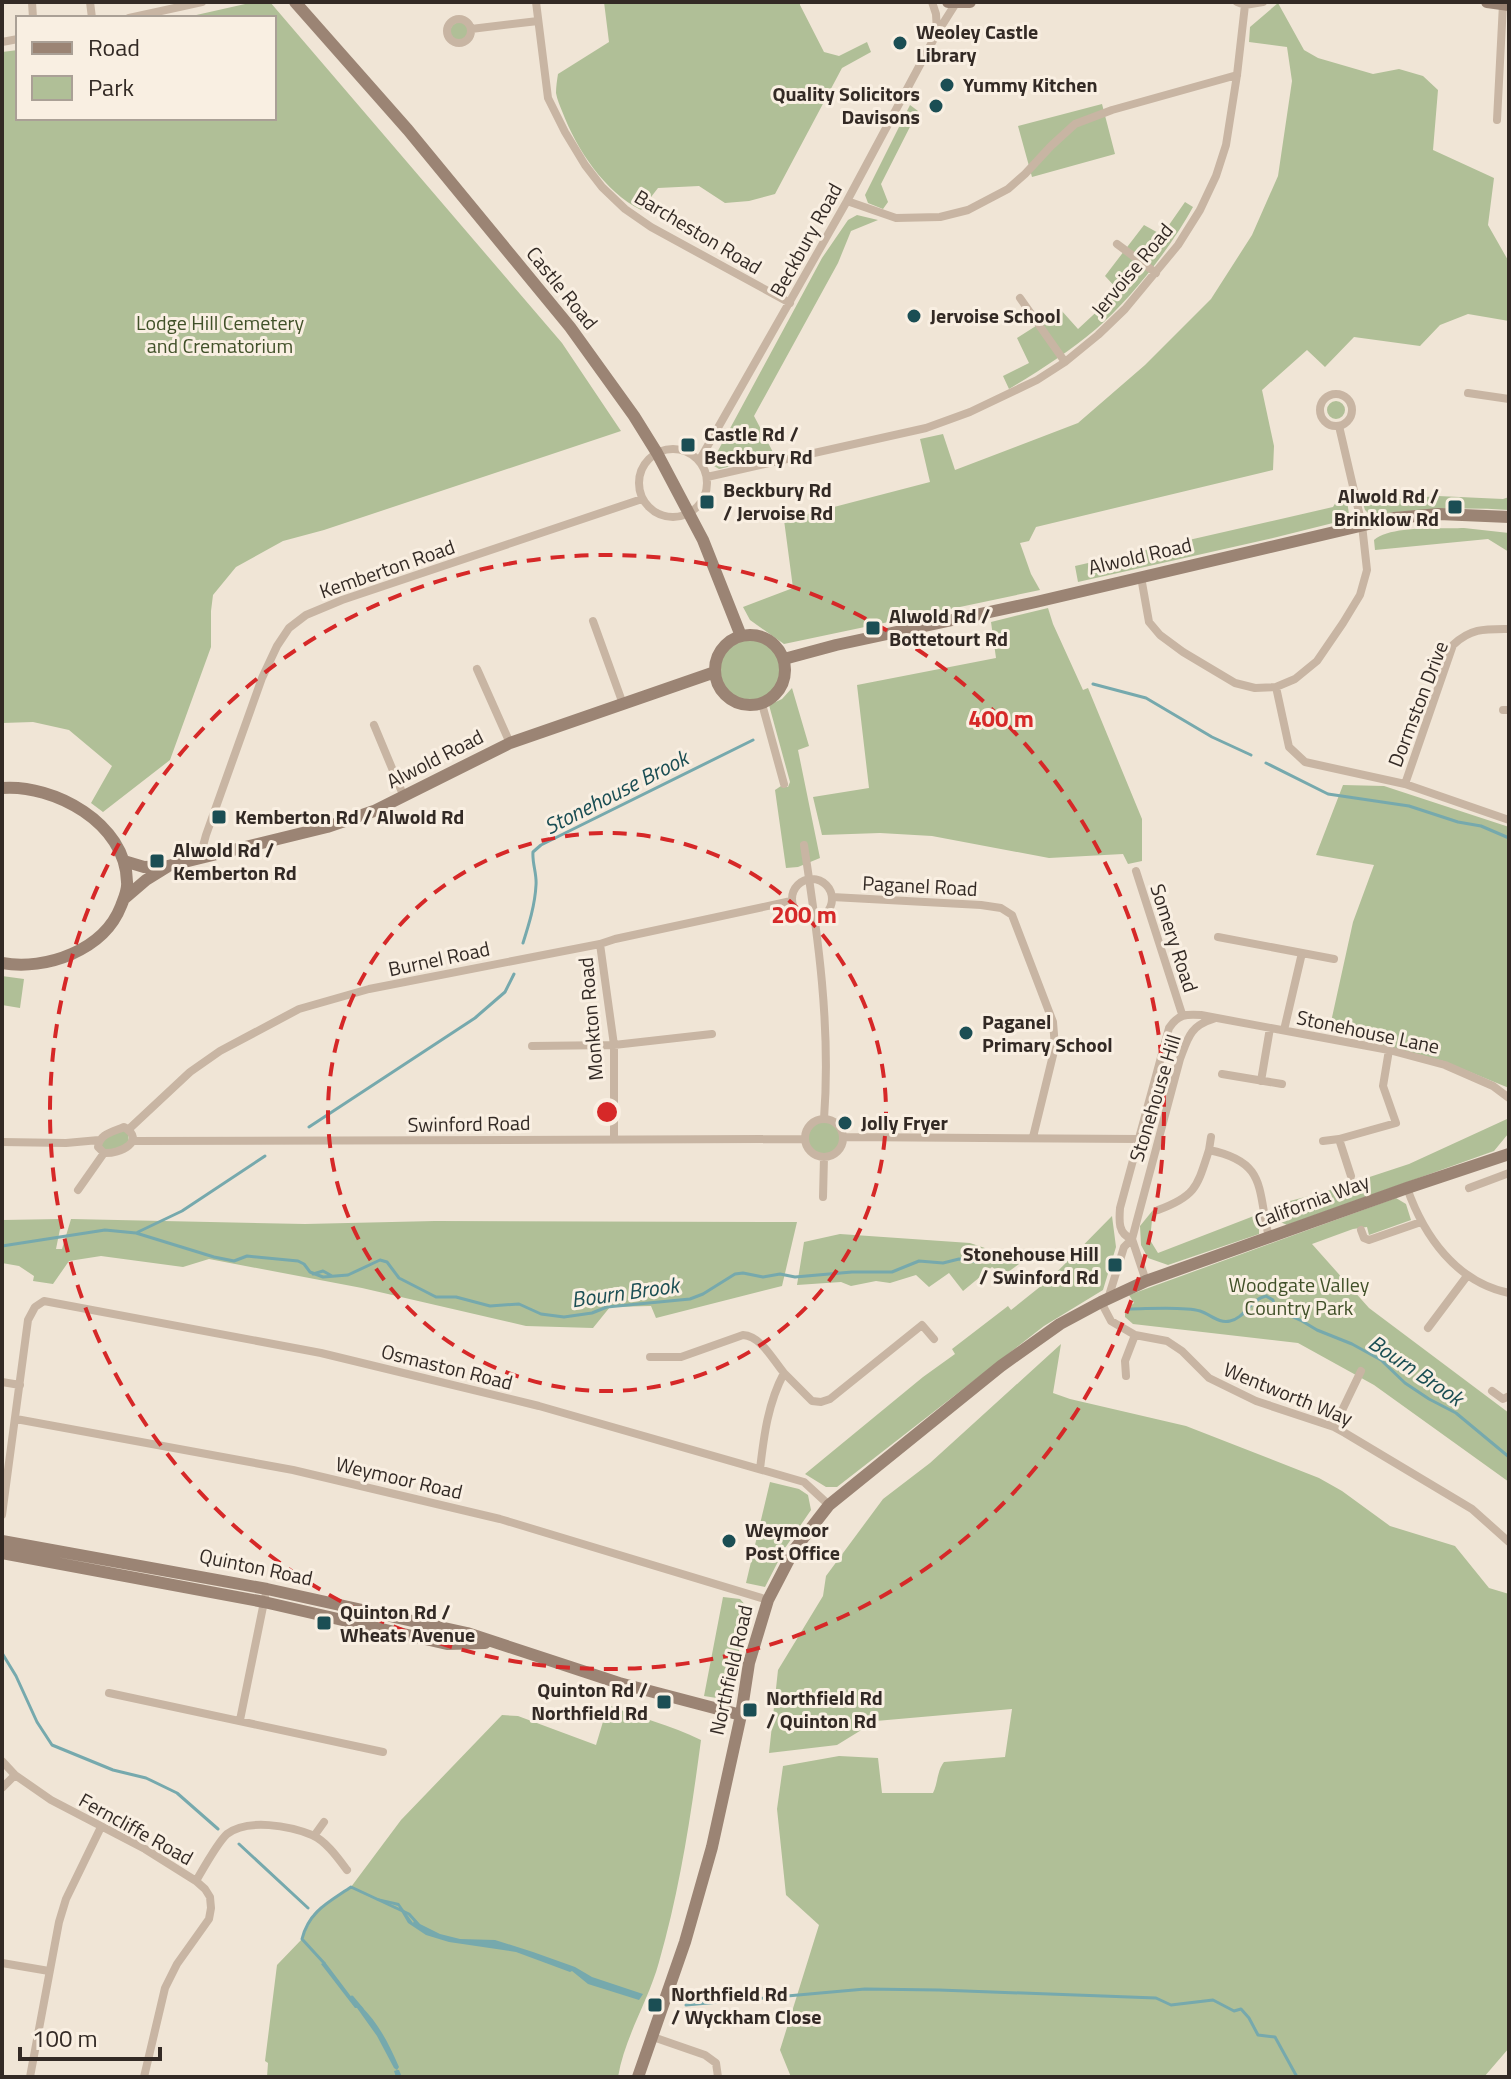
<svg xmlns="http://www.w3.org/2000/svg" width="1511" height="2079" viewBox="0 0 1511 2079" font-family="'Titillium Web',sans-serif">
	<style>
		.green { fill: #b0bf97 }
		.water { fill: #76a9ad }
		.lines { fill: none; stroke-linecap: round; stroke-linejoin: round }
		.stream { stroke: #76a9ad; stroke-width: 3 }
		.street { stroke: #c8b5a3; stroke-width: 8 }
		.secondary { stroke: #9b8474; stroke-width: 12 }
		.ring { fill: none; stroke: #d62828; stroke-width: 4; stroke-dasharray: 14 10 }
		.poi-dot { fill: #1b4e54; stroke: #f9efe2; stroke-width: 3 }
		.labels { text-anchor: middle; stroke-width: 6; stroke-linejoin: round; paint-order: stroke }
		.poi-label { font-size: 20px; font-weight: bold; fill: #332a25; stroke: #f9efe2; text-anchor: start }
		.street-label { font-size: 20px; fill: #332a25; stroke: #f9efe2 }
		.park-label { font-size: 20px; fill: #415129; stroke: #f9efe2 }
		.water-label { font-size: 22px; font-style: italic; fill: #1b4e54; stroke: #f9efe2 }
		.centre { fill: #d62828; stroke: #f9efe2; stroke-width: 4 }
		.ring-label { font-size: 24px; text-anchor: middle; font-weight: bold; fill: #d62828; stroke: #f9efe2; stroke-width: 6; stroke-linejoin: round; paint-order: stroke }
	</style>
	<rect width="100%" height="100%" fill="#f0e5d6"/>
	<path class="green" d="M254,2h16l292,341 59,88 -297,99 -41,11 -47,26 -23,28 -2,16v36l-41,113 -67,52 -12,-9 21,-37 -43,-36 -36,-8 -31,1v-671l16,-2v68h256v-100h-91z
		M604,2h196v3l24,47 15,4 28,-14 4,10 -29,16 -67,126 -26,7 -24,2 -26,-17 -41,2 -17,22c-37,-19 -64,-60 -79,-99 -2,-5 -5,-12 -6,-18 0,-6 1,-13 2,-19l51,-32z
		M1278,3l26,47 14,8 55,16 26,-5 24,7 15,14 -5,60 61,28 -6,47 21,37v59l-41,-7 -28,11 -20,21 -66,-9 -29,30 -18,-17 -45,40 12,56 -1,24 -237,57 -7,14 -9,2 11,31 9,16 -256,54 -34,-24 -7,-13 50,-19 -9,-68 146,-38 -10,-43 23,-5 12,36 123,-47 67,-58 66,-66 41,-64 26,-59 14,-95 -5,-34 -38,-5 1,-15z
		M450 32a10 10 0 1 1 20 0a10 10 0 1 1-20 0Z
		M1102,104l13,50 -83,23 -14,-51z
		M910,105l8,6 -37,73 7,18 -5,7 -15,-6 -3,-8z
		M1185,202l8,5c-22,40 -62,92 -97,122 -27,23 -57,42 -87,60l-6,-13 26,-13 -12,-25 44,-28 17,19 41,-38 -14,-15 39,-51 18,10z
		M857,215l21,5 -27,11 -13,32 -84,153 21,40 -56,13 -5,-3 -1,-6 109,-202 26,-38z
		M1327 410a9 9 0 1 1 18 0a9 9 0 1 1-18 0Z
		M1345,487l4,27 -4,6 -72,18 -195,44 -3,-16 258,-59z
		M1360,494l17,7 61,-5 65,3 6,-2v13c-47,-3 -92,-1 -139,5l-5,-5z
		M1464,528l45,5v19l-21,-13 -113,11 -1,-10c17,-15 67,-11 90,-12z
		M1048,608l5,16 30,66 5,-2 54,131v42l-14,3 -5,-10 -74,4 -117,-22 -52,-3 -58,2 -9,-38 56,-9 -12,-103 139,-27 -5,-36z
		M718 669a32 32 0 1 1 64 0a32 32 0 1 1-64 0Z
		M792,688l17,58 -11,4 22,108 -22,9 -12,1 -11,-78 6,-4 7,1 2,-5 -21,-77 13,-6z
		M1343,785l41,1 125,41v261l-66,-27 -114,-30 24,-109 21,-57 -58,-10z
		M2,976l22,3 -4,29 -18,-3z
		M1507,1119l1,15 -14,17 -207,74 -11,-5 -5,-14 53,-14 85,-28z
		M806 1138a18 18 0 1 1 36 0a18 18 0 1 1-36 0Z
		M128,1130l1,14 -25,8 -4,-12 18,-9z
		M1396,1198l10,6 5,16 -42,15 -2,-8 -14,2 -41,15 57,64 140,105v69l-135,-97 -76,-42 -165,-19 -8,-7v-7l9,-7 -5,-8z
		M1153,1210l-3,30 8,13 101,-39v20l-91,31 -20,-7 -7,-13 -1,-19z
		M1112,1216l4,31 -13,43 -59,36 -207,161h-11l-21,-13 118,-97 32,-23 -3,-5 56,-43 3,4 40,-32z
		M62,1219l-6,30h6l9,-30 234,5 130,-3 362,1 -15,64 -126,32 -5,-12 -41,1 -17,21 -67,-2 -164,-38 -153,-29 -26,8 -82,-11 -32,5 -16,23 -20,-3 1,-5 -15,-10 -17,-3v-43z
		M840,1234l130,9 53,18 -19,14 -12,-8 -29,24 -14,-18 -20,14 -13,-12 -26,8 -14,-2 -25,5 -10,-4 -44,3 7,-43z
		M1061,1344l-8,49 17,6 116,27 133,52 23,13 48,35 65,20 34,42 20,6v454l-25,29h-693l-11,-27 39,-125 -33,-30 -9,-86 6,-43 56,-10 39,2 4,35h51c5,-10 4,-22 11,-31l61,-5 7,-48 -136,12 -39,24 -68,8 9,-83 45,-74 3,-20 57,-77 47,-36z
		M770,1482l29,7 9,6 3,15 -26,38 -20,39 -19,-4z
		M723,1597l17,2 8,9 -18,85 -7,6 -19,-3z
		M608,1705c31,13 63,20 93,35 -10,75 -21,149 -42,222 -11,40 -34,74 -41,115h-351l1,-14 -3,-2 12,-96 25,-26 12,-26 37,-26 50,-67 101,-105 16,1 78,29z"/>
	<path class="water" d="M377,1898l22,5 14,20 1,-2 26,13 20,5 35,1 38,12 42,15 17,10 51,17 -4,6 -51,-16 -16,-13 -2,1 -54,-20 -67,-10 -23,-7 -18,-12 -10,-17 -22,-6z
		M325,1962l34,45 2,-1c18,18 28,38 38,61l-2,3h2l3,7h-6l-2,-6 3,-1 -3,-2 -17,-32 -20,-28h-2l-34,-44z"/>
	<g class="lines">
		<path class="stream" d="M1093,684l53,14 66,39 39,18
			M1266,763l62,31 81,12 49,16 23,4 28,12
			M523,943c6,-19 12,-38 13,-58 1,-11 -4,-22 -3,-33l8,-7 212,-105
			M309,1127l166,-109 30,-26 9,-18
			M138,1232l44,-21 83,-55
			M2,1246l103,-16 31,3 78,24 20,4 13,-5 51,5 6,3 6,8 13,5 25,-2 32,-15 7,2 12,16 37,19h20l34,9 29,-2 22,10 23,3 28,-4 15,-6 83,-8 13,-5 32,-20 8,-1 20,4 17,-3 15,3 57,-5h40l27,-11 24,2 16,-4 18,3
			M313,1274l10,-3 9,5
			M1129,1309c19,0 54,-3 71,2 10,3 19,13 30,10 15,-3 20,-21 36,-25l7,4 2,9 27,12 15,9 35,14 29,16 24,23 24,16 27,14 53,44
			M2,1653l14,23 21,46 15,23 61,25 33,8 31,15 41,36
			M239,1844l69,64
			M324,1963l-22,-24c7,-28 27,-37 49,-52l58,27 9,10
			M352,1997l10,12
			M686,2005l179,-16 74,1 217,8 15,7 42,-5 21,11 7,-2 8,9 9,17 17,2 22,40"/>
		<path class="street" d="M32,2l1,16
			M90,2l2,16
			M536,2l12,96 17,34 20,33 17,22 23,22 26,18 139,76
			M932,2l4,12 1,18
			M1237,2l8,3 18,-3
			M129,18l73,-16
			M447 31a12 12 0 1 1 24 0a12 12 0 1 1-24 0Z
			M471,29l67,-8
			M2,42l16,-3
			M1497,120l6,-116
			M847,201l49,17 44,-1 28,-7 40,-21 17,-15 26,-28 24,-22 37,-14 125,-35
			M1117,244l39,29
			M1020,298l45,64
			M1468,393l41,6
			M1320 410a16 16 0 1 1 32 0a16 16 0 1 1-32 0Z
			M639 483a34 34 0 1 1 68 0a34 34 0 1 1-68 0Z
			M699,461l148,-260 90,-168 19,-30
			M707,477l219,-49 44,-16 67,-32 28,-18 33,-27 27,-26 53,-64 22,-35 16,-34 10,-31 11,-70 8,-70
			M1141,577l8,45 11,13 23,17 52,31 20,5 21,-1 19,-8 22,-18 26,-38 17,-28 7,-25 -5,-45 -23,-99
			M593,621l30,83
			M477,669l33,74
			M1276,687l13,60 16,15 100,22 104,36
			M762,704l22,80
			M1503,710h6
			M374,725l30,72
			M1405,784l48,-139c18,-17 32,-16 56,-16
			M804,845c14,91 27,182 20,274
			M205,858l-2,-12 3,-11 56,-157 15,-32 12,-18 17,-13 36,-15 300,-101
			M1136,871l46,143
			M792 899a20 20 0 1 1 40 0a20 20 0 1 1-40 0Z
			M832,897l149,8 20,3 11,7 41,107 2,25 -22,90
			M1218,937l116,22
			M600,944l14,101v94
			M1284,1030l18,-77
			M532,1046l82,-1 98,-11
			M1222,1074l60,10
			M1261,1081l9,-53
			M805 1138a19 19 0 1 1 38 0a19 19 0 1 1-38 0Z
			M124,1127c23,14 -4,27 -20,26l-6,-6c1,-13 15,-15 26,-20z
			M129,1129l61,-57 30,-21 79,-42 70,-20 231,-45 15,-5 176,-38
			M843,1137l297,2
			M1339,1139l12,37
			M133,1141l672,-2
			M1323,1141l16,-2 57,-16 -13,-37 6,-36
			M2,1142l64,1 33,-3
			M1209,1150l2,-13
			M1407,1188c17,48 49,94 102,105
			M1469,1188l40,-15
			M78,1190l26,-37
			M823,1197l1,-40
			M1158,1210c38,-14 39,-23 51,-60 59,12 48,40 60,87
			M1361,1230l3,8 5,2 52,-18
			M1146,1281l-14,-42c-14,-5 -13,-18 -12,-31l49,-180c9,-14 17,-14 32,-13l188,35 56,15 48,21 16,12
			M1108,1299l16,-52 8,-8 48,-180c8,-21 10,-33 33,-40
			M1101,1302l10,19 24,14 32,6 15,10 27,27 47,23 78,26 11,6 127,76 37,33
			M1428,1328l39,-52
			M650,1357h31l62,-22c18,1 30,25 41,38
			M1126,1376l-1,-15 10,-26
			M2,1382l18,3
			M1492,1391l11,8 6,-3
			M16,1419l277,51 207,49 268,81
			M1334,1427l27,-56
			M760,1469c4,-34 8,-66 24,-96l28,28 9,1 9,-3 92,-74 12,14
			M2,1515l26,-195 7,-13 9,-6 277,52 218,53 265,76 25,23
			M109,1693l274,59
			M240,1720l25,-123
			M2,1761l13,14 36,25 94,49 51,32 9,8 5,8 1,11 -2,11 -32,45 -12,24 -21,89
			M2,1788l13,-13
			M314,1836l10,-14
			M196,1881c7,-12 22,-39 31,-47 21,-16 63,-8 85,1 14,6 26,23 35,35
			M2,1963l47,8
			M653,2037l52,18 11,8 2,14
			M30,2077l29,-155 7,-23 35,-72"/>
		<path class="secondary" d="M295,2l113,128 162,197 64,89 23,37 46,87 38,96
			M948,2h22
			M1487,2l22,3
			M715 670a35 35 0 1 1 70 0a35 35 0 1 1-70 0Z
			M784,659l52,-14 200,-43 358,-84 45,-4 70,3
			M2,788c52,-4 124,35 125,94 1,8 -3,16 -6,24 -17,44 -75,65 -119,57
			M124,861l20,6 24,-1 159,-39 47,-16 136,-68 205,-71
			M125,898l21,-18 21,-13
			M2,1541l265,48 200,44 152,50 122,32
			M2,1553l262,49 183,42 38,-1
			M638,2077l47,-135 27,-95 29,-132 8,-52 19,-63 26,-50 35,-45 172,-139 59,-42 41,-22 45,-21 261,-93 102,-34"/>
	</g>
	<g class="ring">
		<circle cx="607" cy="1112" r="279"/>
		<circle cx="607" cy="1112" r="557"/>
	</g>
	<g class="poi-dot">
		<circle cx="900" cy="43" r="8"/>
		<circle cx="947" cy="85" r="8"/>
		<circle cx="936" cy="106" r="8"/>
		<circle cx="914" cy="316" r="8"/>
		<rect x="680" y="437" width="16" height="16" rx="4"/>
		<rect x="699" y="494" width="16" height="16" rx="4"/>
		<rect x="1447" y="499" width="16" height="16" rx="4"/>
		<rect x="865" y="620" width="16" height="16" rx="4"/>
		<rect x="211" y="809" width="16" height="16" rx="4"/>
		<rect x="149" y="853" width="16" height="16" rx="4"/>
		<circle cx="966" cy="1033" r="8"/>
		<circle cx="845" cy="1123" r="8"/>
		<rect x="1107" y="1257" width="16" height="16" rx="4"/>
		<circle cx="729" cy="1541" r="8"/>
		<rect x="316" y="1615" width="16" height="16" rx="4"/>
		<rect x="656" y="1694" width="16" height="16" rx="4"/>
		<rect x="742" y="1702" width="16" height="16" rx="4"/>
		<rect x="647" y="1997" width="16" height="16" rx="4"/>
	</g>
	<g class="labels">
		<g class="poi-label">
			<text x="916" y="39">Weoley Castle<tspan x="916" dy="23">Library</tspan></text>
			<text x="963" y="92">Yummy Kitchen</text>
			<text x="920" y="101" text-anchor="end">Quality Solicitors<tspan x="920" dy="23">Davisons</tspan></text>
			<text x="930" y="323">Jervoise School</text>
			<text x="704" y="441">Castle Rd /<tspan x="704" dy="23">Beckbury Rd</tspan></text>
			<text x="723" y="497">Beckbury Rd<tspan x="723" dy="23">/ Jervoise Rd</tspan></text>
			<text x="1439" y="503" text-anchor="end">Alwold Rd /<tspan x="1439" dy="23">Brinklow Rd</tspan></text>
			<text x="889" y="623">Alwold Rd /<tspan x="889" dy="23">Bottetourt Rd</tspan></text>
			<text x="235" y="824">Kemberton Rd / Alwold Rd</text>
			<text x="173" y="857">Alwold Rd /<tspan x="173" dy="23">Kemberton Rd</tspan></text>
			<text x="982" y="1029">Paganel<tspan x="982" dy="23">Primary School</tspan></text>
			<text x="861" y="1130">Jolly Fryer</text>
			<text x="1099" y="1261" text-anchor="end">Stonehouse Hill<tspan x="1099" dy="23">/ Swinford Rd</tspan></text>
			<text x="745" y="1537">Weymoor<tspan x="745" dy="23">Post Office</tspan></text>
			<text x="340" y="1619">Quinton Rd /<tspan x="340" dy="23">Wheats Avenue</tspan></text>
			<text x="648" y="1697" text-anchor="end">Quinton Rd /<tspan x="648" dy="23">Northfield Rd</tspan></text>
			<text x="766" y="1705">Northfield Rd<tspan x="766" dy="23">/ Quinton Rd</tspan></text>
			<text x="671" y="2001">Northfield Rd<tspan x="671" dy="23">/ Wyckham Close</tspan></text>
		</g>
		<g class="street-label">
			<text transform="translate(698 232) rotate(31)" y="7">Barcheston Road</text>
			<text transform="translate(806 240) rotate(-61)" y="7">Beckbury Road</text>
			<text transform="translate(1132 270) rotate(-50)" y="7">Jervoise Road</text>
			<text transform="translate(562 288) rotate(51)" y="7">Castle Road</text>
			<text transform="translate(1140 556) rotate(-13)" y="7">Alwold Road</text>
			<text transform="translate(387 569) rotate(-19)" y="7">Kemberton Road</text>
			<text transform="translate(1418 704) rotate(-69)" y="7">Dormston Drive</text>
			<text transform="translate(435 759) rotate(-27)" y="7">Alwold Road</text>
			<text transform="translate(920 886) rotate(3)" y="7">Paganel Road</text>
			<text transform="translate(1174 938) rotate(72)" y="7">Somery Road</text>
			<text transform="translate(439 959) rotate(-12)" y="7">Burnel Road</text>
			<text transform="translate(591 1019) rotate(-95)" y="7">Monkton Road</text>
			<text transform="translate(1368 1032) rotate(12)" y="7">Stonehouse Lane</text>
			<text transform="translate(1155 1098) rotate(-73)" y="7">Stonehouse Hill</text>
			<text transform="translate(469 1124) rotate(-1)" y="7">Swinford Road</text>
			<text transform="translate(1312 1201) rotate(-20)" y="7">California Way</text>
			<text transform="translate(447 1367) rotate(14)" y="7">Osmaston Road</text>
			<text transform="translate(1288 1394) rotate(22)" y="7">Wentworth Way</text>
			<text transform="translate(399 1478) rotate(13)" y="7">Weymoor Road</text>
			<text transform="translate(256 1567) rotate(12)" y="7">Quinton Road</text>
			<text transform="translate(731 1670) rotate(-77)" y="7">Northfield Road</text>
			<text transform="translate(136 1829) rotate(29)" y="7">Ferncliffe Road</text>
		</g>
		<g class="park-label">
			<text x="220" y="330">Lodge Hill Cemetery<tspan x="220" dy="23">and Crematorium</tspan></text>
			<text x="1299" y="1292">Woodgate Valley<tspan x="1299" dy="23">Country Park</tspan></text>
		</g>
		<g class="water-label">
			<text transform="translate(616 792) rotate(-27)" y="8">Stonehouse Brook</text>
			<text transform="translate(625 1292) rotate(-8)" y="8">Bourn Brook</text>
			<text transform="translate(1416 1370) rotate(34)" y="8">Bourn Brook</text>
		</g>
	</g>
	<circle cx="607" cy="1112" r="12" class="centre"/>
	<g class="ring-label">
		<text x="1001" y="727">400 m</text>
		<text x="804" y="923">200 m</text>
	</g>
	<rect width="1511" height="2079" fill="none" stroke="#332a25" stroke-width="8"/>
	<rect x="16" y="16" width="260" height="104" fill="#f9efe2" stroke="#aaa096" stroke-width="2"/>
	<rect x="32" y="42" width="40" height="12" fill="#9b8474" stroke="#aaa096" stroke-width="2"/>
	<text x="88" y="56" font-size="24" fill="#332a25">Road</text>
	<rect x="32" y="76" width="40" height="24" fill="#b0bf97" stroke="#aaa096" stroke-width="2"/>
	<text x="88" y="96" font-size="24" fill="#332a25">Park</text>
	<path d="M20 2047v12h140v-12" fill="none" stroke="#332a25" stroke-width="4"/>
	<text x="32" y="2047" font-size="24" fill="#332a25" stroke="#f9efe2" stroke-width="6" paint-order="stroke">100 m</text>
</svg>
